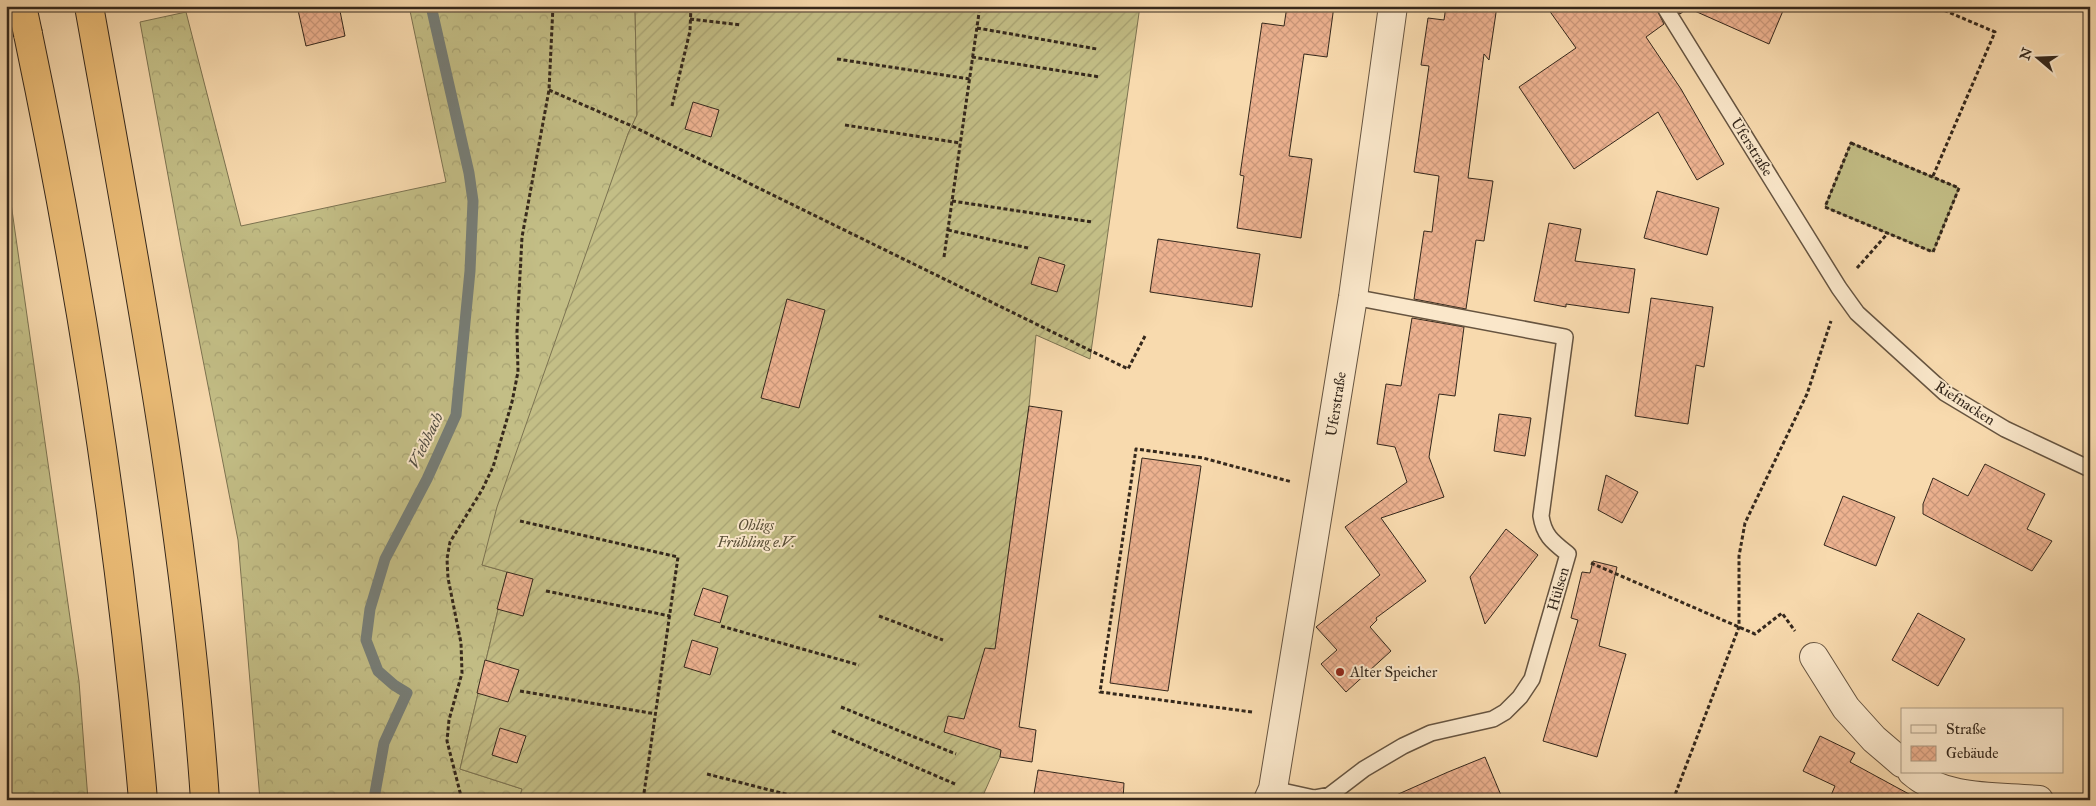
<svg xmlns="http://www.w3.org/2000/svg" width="2096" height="806" viewBox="0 0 2096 806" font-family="'IM FELL Great Primer',serif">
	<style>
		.forest { fill: url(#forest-crowns); stroke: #7c7351 }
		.garden { fill: url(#garden-furrows); stroke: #7c7351 }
		.pitch { fill: #c3be86; stroke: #7c7351 }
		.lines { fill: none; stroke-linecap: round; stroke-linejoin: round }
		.stream { stroke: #767e78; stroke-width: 11 }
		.building { fill: url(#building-cross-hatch); stroke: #35281c }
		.service-casing { stroke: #665440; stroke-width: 18 }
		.minor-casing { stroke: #665440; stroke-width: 30 }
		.trunk-casing { stroke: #35281c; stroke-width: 30 }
		.path { stroke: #35281c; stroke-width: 3; stroke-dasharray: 4 2.5; stroke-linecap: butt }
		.service { stroke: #fae7ca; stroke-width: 15 }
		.minor { stroke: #fae7ca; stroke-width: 28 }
		.trunk { stroke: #ecbd77; stroke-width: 28 }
		.trunk-bridge-casing { stroke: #35281c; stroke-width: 30; stroke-linecap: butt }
		.trunk-bridge { stroke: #ecbd77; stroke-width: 28 }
		.poi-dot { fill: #8f2418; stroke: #fae7ca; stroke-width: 2 }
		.labels { text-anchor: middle; stroke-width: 4; stroke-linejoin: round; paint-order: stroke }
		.street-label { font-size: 15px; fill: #35281c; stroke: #fae7ca }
		.park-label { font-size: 15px; font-style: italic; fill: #584e36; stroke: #fae7ca }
		.poi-label { font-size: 15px; fill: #35281c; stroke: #fae7ca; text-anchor: start }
		.water-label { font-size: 16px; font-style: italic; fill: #504c42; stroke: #fae7ca }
	</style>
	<defs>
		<pattern id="forest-crowns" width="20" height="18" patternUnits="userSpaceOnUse" patternTransform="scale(1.25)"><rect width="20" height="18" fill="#c3be86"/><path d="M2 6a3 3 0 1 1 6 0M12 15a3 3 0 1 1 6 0" fill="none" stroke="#a8a373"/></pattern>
		<pattern id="garden-furrows" width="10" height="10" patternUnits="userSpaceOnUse" patternTransform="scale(1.25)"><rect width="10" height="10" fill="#c3be86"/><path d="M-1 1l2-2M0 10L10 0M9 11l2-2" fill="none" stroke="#a8a373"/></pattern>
		<pattern id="building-cross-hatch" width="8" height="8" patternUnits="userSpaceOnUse" patternTransform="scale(1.25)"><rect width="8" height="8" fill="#edb290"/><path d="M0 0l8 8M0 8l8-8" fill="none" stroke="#cc997c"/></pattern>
	</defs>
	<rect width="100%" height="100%" fill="#f8daae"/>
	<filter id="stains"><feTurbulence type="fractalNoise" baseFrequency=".004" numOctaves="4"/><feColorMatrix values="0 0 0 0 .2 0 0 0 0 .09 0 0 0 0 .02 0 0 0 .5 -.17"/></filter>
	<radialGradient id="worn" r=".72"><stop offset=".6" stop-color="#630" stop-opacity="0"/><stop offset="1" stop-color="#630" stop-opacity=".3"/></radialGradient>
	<path class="forest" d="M409,6h226l2,109 -9,19 -146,431 25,7 -47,197 62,20 -3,11h-259l-22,-260 -56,-288 -42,-230 46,-10 55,214 205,-44z
		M6,168l73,513 9,119h-82z"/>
	<path class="garden" d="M635,6h505l-50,353 -54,-24 -7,71 -38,275 14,44 -5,32 -19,43h-462l3,-11 -62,-20 47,-197 -25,-7 15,-58 131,-373 9,-19z"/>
	<path class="pitch" d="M1851,143l108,45 -26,64 -108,-45z"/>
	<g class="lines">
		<path class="stream" d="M376,800l-1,-7 9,-50 23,-50 -13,-8 -16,-14 -12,-31 4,-31 15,-50 42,-80 29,-64 14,-144 3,-70 -4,-28 -38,-167"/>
	</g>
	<path class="building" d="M315,6h24l6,30 -39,10 -8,-36z
		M1287,6h47l-7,51 -23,-3 -15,102 23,3 -11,79 -64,-10 7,-52 -4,-1 22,-152 22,3z
		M1446,6h51l-8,54 -5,-6 -16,124 25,3 -9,60 -8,-1 -10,69 -52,-10 10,-68 8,1 7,-56 -25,-4 15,-106 -8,-1 7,-47 16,2z
		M1546,6h109l9,18 -18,13 35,52 43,75 -27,16 -39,-68 -84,57 -55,-82 57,-39z
		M1675,6h110l-16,38 -81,-36 -8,6z
		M693,102l26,8 -8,27 -26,-8z
		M1657,191l62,17 -12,47 -63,-17z
		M1549,223l32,6 -6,32 60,8 -6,44 -63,-9v3l-32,-6z
		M1158,239l102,15 -8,53 -102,-15z
		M1039,257l26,8 -8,27 -26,-8z
		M1651,298l62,9 -9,60 -8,-2 -8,59 -53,-8z
		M787,299l38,11 -26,98 -38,-10z
		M1412,318l52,9 -9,69 -16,-2 -10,63 15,40 -63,21 45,63 -50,37 1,2 -7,7 21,24 -45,41 -25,-28 16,-14 -21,-23 64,-52 -35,-48 62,-45 -12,-35 -18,-3 9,-60 15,2z
		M1029,406l33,5 -43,316 17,3 -4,32 -32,-5 1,-7 -57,-18 4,-16 16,3 21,-71 10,1z
		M1499,414l32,4 -6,38 -31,-5z
		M1142,458l59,8 -33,225 -58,-8z
		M1985,464l60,30 -18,35 25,12 -20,30 -109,-57v-10l10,-26 35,18z
		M1606,475l32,17 -16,31 -24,-13z
		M1843,496l52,21 -19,49 -52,-21z
		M1506,529l32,26 -53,69 -15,-47z
		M1593,561l24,6 -18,79 27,8 -29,103 -54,-16 35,-121 -7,-2 11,-46 8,1z
		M507,572l26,7 -10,37 -26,-7z
		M703,588l25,8 -8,27 -26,-8z
		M1918,613l47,26 -27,47 -46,-26z
		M692,640l26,8 -8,27 -26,-8z
		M485,660l34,10 -11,32 -31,-9z
		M500,728l26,8 -9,27 -25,-8z
		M1820,736l35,17 -5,9 70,38h-91l6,-14 -32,-15z
		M1485,757l18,43h-118l63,-28z
		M1038,770l86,13 -1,17h-90z"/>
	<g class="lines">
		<defs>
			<path id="service" d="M1664,6l175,282 18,25 88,80 60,36 85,40
				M1273,789l41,9 16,-3 34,-26 39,-23 28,-13 62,-14 12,-7 15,-15 12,-18 36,-125c-15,-12 -24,-18 -27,-38l24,-179 -212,-40"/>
			<path id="minor" d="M1814,657l32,51 28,31 28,24
				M1912,772c33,29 86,24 127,28
				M1268,800l5,-11 80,-492 40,-291"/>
			<path id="trunk" d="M89,6c47,263 98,527 116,794
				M28,34c53,253 93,508 115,766"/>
		</defs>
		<use href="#service" class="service-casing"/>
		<use href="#minor" class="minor-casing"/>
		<use href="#trunk" class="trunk-casing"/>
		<path class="path" d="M690,19l51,6
			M977,28l120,21
			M972,57l128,20
			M837,59l133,20
			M549,90l83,36 496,243 17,-33
			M672,106l18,-75 1,-25
			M845,125l115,18
			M1851,143l108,45 -26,64 -108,-45z
			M1933,176l62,-144 -61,-26
			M952,201l140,21
			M948,230l80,18
			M944,257l36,-251
			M1857,268l31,-35
			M520,521l158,36 -35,243
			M1591,563l164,71 27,-21 13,18
			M546,591l124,25
			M879,616l64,24
			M721,626l138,39
			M520,691l136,23
			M841,707l115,47
			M1252,712l-152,-20 36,-243 67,9 89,24
			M832,731l123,53
			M707,774l98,25
			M462,800l-15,-59 2,-21 13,-47 -1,-30 -13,-65 -1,-19 3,-17 32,-52 11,-23 19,-65 6,-30 -1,-41 5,-94 27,-147 4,-84
			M1673,800l66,-173v-71l6,-33 62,-129 24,-73"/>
		<use href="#service" class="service"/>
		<use href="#minor" class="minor"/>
		<use href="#trunk" class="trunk"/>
		<defs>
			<path id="trunk-bridge" d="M22,6l6,28"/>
		</defs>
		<use href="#trunk-bridge" class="trunk-bridge-casing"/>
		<use href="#trunk-bridge" class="trunk-bridge"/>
	</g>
	<circle class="poi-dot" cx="1340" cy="672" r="5"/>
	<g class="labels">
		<g class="street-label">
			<text transform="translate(1752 147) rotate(58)" y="5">Uferstraße</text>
			<text transform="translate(1965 403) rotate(33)" y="5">Riefnacken</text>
			<text transform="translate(1336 404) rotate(-81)" y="5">Uferstraße</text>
			<text transform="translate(1558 589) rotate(-74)" y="5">Hülsen</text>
		</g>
		<g class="park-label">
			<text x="756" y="530">Ohligs<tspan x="756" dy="17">Frühling e.V.</tspan></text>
		</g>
		<g class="poi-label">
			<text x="1350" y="677">Alter Speicher</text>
		</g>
		<g class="water-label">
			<text transform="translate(425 440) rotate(-64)" y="6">Viehbach</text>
		</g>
	</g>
	<rect width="2096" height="806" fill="none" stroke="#f8daae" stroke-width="25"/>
	<rect x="8" y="8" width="2081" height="791" fill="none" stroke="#35281c" stroke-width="2.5"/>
	<rect x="12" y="12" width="2071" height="781" fill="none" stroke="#35281c"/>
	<rect x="1901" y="708" width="162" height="65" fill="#fae7ca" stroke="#ab9b84"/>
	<rect x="1911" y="725" width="25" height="8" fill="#fae7ca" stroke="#ab9b84"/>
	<text x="1946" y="734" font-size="15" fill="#35281c">Straße</text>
	<rect x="1911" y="746" width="25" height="15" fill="url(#building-cross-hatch)" stroke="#ab9b84"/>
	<text x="1946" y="758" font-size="15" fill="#35281c">Gebäude</text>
	<g transform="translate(2038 58) rotate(289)" stroke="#fae7ca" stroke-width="4" paint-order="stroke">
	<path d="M0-4L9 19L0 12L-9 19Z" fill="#35281c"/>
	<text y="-8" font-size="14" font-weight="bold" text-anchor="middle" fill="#35281c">N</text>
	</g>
	<rect width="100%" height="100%" filter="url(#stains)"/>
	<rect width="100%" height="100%" fill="url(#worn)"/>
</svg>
